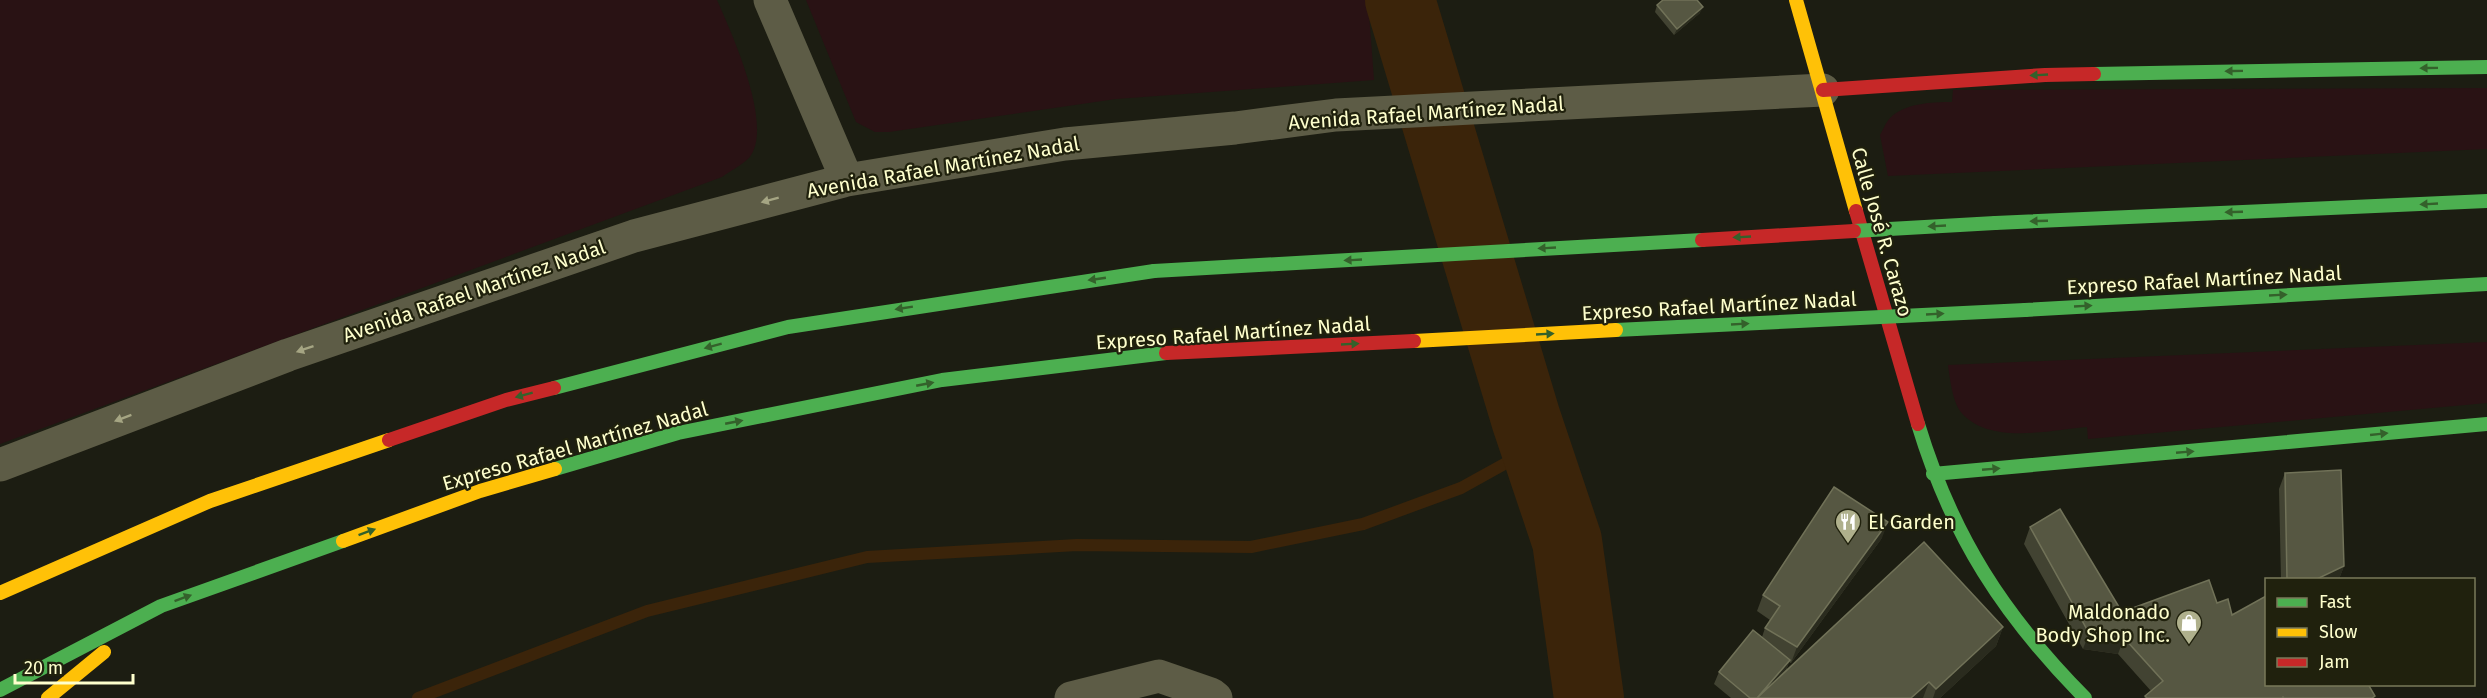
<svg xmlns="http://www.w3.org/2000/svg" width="2487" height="698" viewBox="0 0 2487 698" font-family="'Fira Sans',sans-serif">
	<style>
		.green { fill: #291214 }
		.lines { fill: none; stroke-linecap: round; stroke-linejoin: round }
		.stream { stroke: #3b240a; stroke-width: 12 }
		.river { stroke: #3b240a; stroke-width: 70 }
		.street { stroke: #5d5c46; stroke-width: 33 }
		.fast { stroke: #4caf50; stroke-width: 14 }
		.slow { stroke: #ffc107; stroke-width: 14 }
		.jam { stroke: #c62828; stroke-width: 14 }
		.fast-bridge { stroke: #4caf50; stroke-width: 14 }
		.slow-bridge { stroke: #ffc107; stroke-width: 14 }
		.jam-bridge { stroke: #c62828; stroke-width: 14 }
		.wall { fill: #424332 }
		.shaded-wall { fill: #2a2b1e }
		.building { fill: #565742; stroke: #717258; stroke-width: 1.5 }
		.oneway { fill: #34612b }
		.oneway2 { fill: #a5a583 }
		.labels { text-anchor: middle; stroke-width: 4.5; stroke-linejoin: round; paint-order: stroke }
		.street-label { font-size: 20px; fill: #feffcd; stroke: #20210d }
		.poi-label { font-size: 20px; fill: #feffcd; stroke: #20210d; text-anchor: start }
	</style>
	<rect width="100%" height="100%" fill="#1c1d12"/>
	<path class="green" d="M0,0h717c14,32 58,127 32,158 -7,7 -19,13 -27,19l-722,267z
		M806,0h562l6,80 -258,19 -227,33h-14l-19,-10z
		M2487,88v61l-599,27 -8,-41c3,-5 6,-13 10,-17 15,-15 42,-16 62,-16l1,-12z
		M2487,342v61l-399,36 -1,-12c-38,3 -99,19 -127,-16 -8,-12 -10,-32 -12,-46z"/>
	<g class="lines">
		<path class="stream" d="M418,698l229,-87 220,-54 210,-12 174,2 112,-23 98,-36 74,-41"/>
		<path class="river" d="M1400,0l126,419 41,122 22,157"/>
		<path class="street" d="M770,0l77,180
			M0,465l288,-110 346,-119 213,-56 218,-36 170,-16 101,-13 487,-25
			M1071,698l88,-22 52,18 5,4"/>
		<path class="fast" d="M2094,74l393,-7
			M1995,223l492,-22
			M2025,310l462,-26
			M554,388l234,-61 366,-56
			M1918,424c34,112 85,191 167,274
			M555,469l123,-36 264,-53 224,-27
			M1933,474l554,-50
			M0,690l161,-84 182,-65"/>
		<path class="slow" d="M1796,0l60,211
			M343,541l137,-50 75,-22
			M0,593l210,-92 179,-61
			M48,698l56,-46"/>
		<path class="jam" d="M1823,90l222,-15 49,-1
			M1856,211l62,213
			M389,440l117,-40 48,-12"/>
		<path class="fast-bridge" d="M1854,231l141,-8
			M1154,271l548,-31
			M1616,330l409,-20"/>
		<path class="slow-bridge" d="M1414,341l202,-11"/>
		<path class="jam-bridge" d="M1702,240l152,-9
			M1166,353l248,-12"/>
	</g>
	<path class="wall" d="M1657,5l43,8 -26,22 -19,-23z
		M2285,473l59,93 -5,13h-58l-2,-90z
		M2030,527l92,85 95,-9 15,12 143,81 -1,2h-230l7,-7 -33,-37 -35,-5 -59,-105z
		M1882,538l-91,125 -2,-1 -3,9 217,-44 -7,19 -56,52h-209l-17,-14 5,-12 43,-35 3,-9 5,-8 -13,-9 6,-16z"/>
	<path class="shaded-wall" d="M1703,7l-3,6 -26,22 3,-6z
		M1888,522l-6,16 -91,125 6,-16z
		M2344,566l-5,13h-22z
		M2003,627l-7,19 -56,52h-7l3,-9z
		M2089,633l35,5 -6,16 -35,-5z
		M1790,660l-5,12 -27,26z
		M1929,682l-6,16h-12z"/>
	<path class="building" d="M1663,0h34l6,7 -26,22 -20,-24z
		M2341,470l3,96 -27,13h-30l-2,-106z
		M1834,487l54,35 -91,125 -32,-19 15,-22 -17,-11z
		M2060,509l62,103 87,-32 8,23 11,-4 4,16 34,-19v88h102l7,12 -3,2h-88l-1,-1 -1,1h-135l-2,-2 18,-15 -39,-43 -35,-5 -59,-106z
		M1924,542l79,85 -67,62 -7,-7 -18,16h-154z
		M1753,630l37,30 -33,38h-7l-31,-26z"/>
	<defs><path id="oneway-solid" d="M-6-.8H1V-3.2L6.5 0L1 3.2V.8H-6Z" transform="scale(1.5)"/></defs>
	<g class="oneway">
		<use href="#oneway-solid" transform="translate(2429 68) rotate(179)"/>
		<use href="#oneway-solid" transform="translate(2234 71) rotate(179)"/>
		<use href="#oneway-solid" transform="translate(2039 75) rotate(177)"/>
		<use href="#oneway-solid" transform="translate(2429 204) rotate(177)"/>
		<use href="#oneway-solid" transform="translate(2234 212) rotate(178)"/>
		<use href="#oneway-solid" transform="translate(2039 221) rotate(178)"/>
		<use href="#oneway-solid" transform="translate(1937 226) rotate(177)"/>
		<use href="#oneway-solid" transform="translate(1742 237) rotate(177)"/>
		<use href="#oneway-solid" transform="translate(1547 248) rotate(177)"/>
		<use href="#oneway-solid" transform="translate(1353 260) rotate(177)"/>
		<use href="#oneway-solid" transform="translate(1097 279) rotate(172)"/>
		<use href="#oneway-solid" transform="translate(2278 295) rotate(-3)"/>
		<use href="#oneway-solid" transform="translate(2083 306) rotate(-3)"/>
		<use href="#oneway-solid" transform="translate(904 308) rotate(171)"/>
		<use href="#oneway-solid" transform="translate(1935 314) rotate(-3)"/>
		<use href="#oneway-solid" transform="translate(1740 324) rotate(-3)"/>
		<use href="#oneway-solid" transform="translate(1545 334) rotate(-3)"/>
		<use href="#oneway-solid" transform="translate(1350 344) rotate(-3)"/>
		<use href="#oneway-solid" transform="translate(713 346) rotate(165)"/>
		<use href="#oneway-solid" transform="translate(925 384) rotate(-11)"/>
		<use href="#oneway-solid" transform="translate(524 395) rotate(165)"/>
		<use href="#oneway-solid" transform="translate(734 422) rotate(-11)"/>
		<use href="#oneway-solid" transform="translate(2379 434) rotate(-6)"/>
		<use href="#oneway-solid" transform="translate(2185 452) rotate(-5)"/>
		<use href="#oneway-solid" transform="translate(1991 469) rotate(-5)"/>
		<use href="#oneway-solid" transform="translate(367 532) rotate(-20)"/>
		<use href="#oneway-solid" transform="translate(183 598) rotate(-20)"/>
	</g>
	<g class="oneway2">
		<use href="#oneway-solid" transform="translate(770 200) rotate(165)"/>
		<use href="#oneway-solid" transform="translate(305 349) rotate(161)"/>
		<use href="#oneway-solid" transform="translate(123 418) rotate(159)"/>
	</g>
	<defs>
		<symbol id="restaurant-pin" viewBox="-11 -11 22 30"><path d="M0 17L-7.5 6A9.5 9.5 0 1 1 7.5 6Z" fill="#afb08c" stroke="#20210d"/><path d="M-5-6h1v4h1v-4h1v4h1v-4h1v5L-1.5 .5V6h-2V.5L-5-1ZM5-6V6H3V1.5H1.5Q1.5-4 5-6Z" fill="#fff"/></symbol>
		<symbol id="shop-pin" viewBox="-11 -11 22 30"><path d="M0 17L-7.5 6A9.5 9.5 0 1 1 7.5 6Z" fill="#afb08c" stroke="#20210d"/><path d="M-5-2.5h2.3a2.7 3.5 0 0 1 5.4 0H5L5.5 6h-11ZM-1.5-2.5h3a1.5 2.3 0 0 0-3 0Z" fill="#fff"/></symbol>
	</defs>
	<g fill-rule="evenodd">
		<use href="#restaurant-pin" x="1833" y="507" width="30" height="40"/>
		<use href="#shop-pin" x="2174" y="608" width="30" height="40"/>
	</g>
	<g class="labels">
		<g class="street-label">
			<text transform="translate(1426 113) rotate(-4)" y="7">Avenida Rafael Martínez Nadal</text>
			<text transform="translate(943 167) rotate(-10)" y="7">Avenida Rafael Martínez Nadal</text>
			<text transform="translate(1882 232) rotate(74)" y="7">Calle José R. Carazo</text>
			<text transform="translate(2204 280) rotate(-3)" y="7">Expreso Rafael Martínez Nadal</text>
			<text transform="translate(474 291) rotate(-19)" y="7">Avenida Rafael Martínez Nadal</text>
			<text transform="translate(1719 306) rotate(-3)" y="7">Expreso Rafael Martínez Nadal</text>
			<text transform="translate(1233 333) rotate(-4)" y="7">Expreso Rafael Martínez Nadal</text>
			<text transform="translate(575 446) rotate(-16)" y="7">Expreso Rafael Martínez Nadal</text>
		</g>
		<g class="poi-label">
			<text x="1868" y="529">El Garden</text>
			<text x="2170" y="619" text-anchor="end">Maldonado<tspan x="2170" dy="23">Body Shop Inc.</tspan></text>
		</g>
	</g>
	<rect x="2265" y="578" width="210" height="108" fill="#20210d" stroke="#797a5a" stroke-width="1.5"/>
	<rect x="2277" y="598" width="30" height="9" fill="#4caf50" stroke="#797a5a" stroke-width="1.5"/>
	<text x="2319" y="608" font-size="18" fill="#feffcd">Fast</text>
	<rect x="2277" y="628" width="30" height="9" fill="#ffc107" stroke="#797a5a" stroke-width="1.5"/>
	<text x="2319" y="638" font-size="18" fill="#feffcd">Slow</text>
	<rect x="2277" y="658" width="30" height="9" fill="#c62828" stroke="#797a5a" stroke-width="1.5"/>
	<text x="2319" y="668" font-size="18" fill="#feffcd">Jam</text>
	<path d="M15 674v9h118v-9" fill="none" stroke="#feffcd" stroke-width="3"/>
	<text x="24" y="674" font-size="18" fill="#feffcd" stroke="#20210d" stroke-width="4.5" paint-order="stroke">20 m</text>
</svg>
